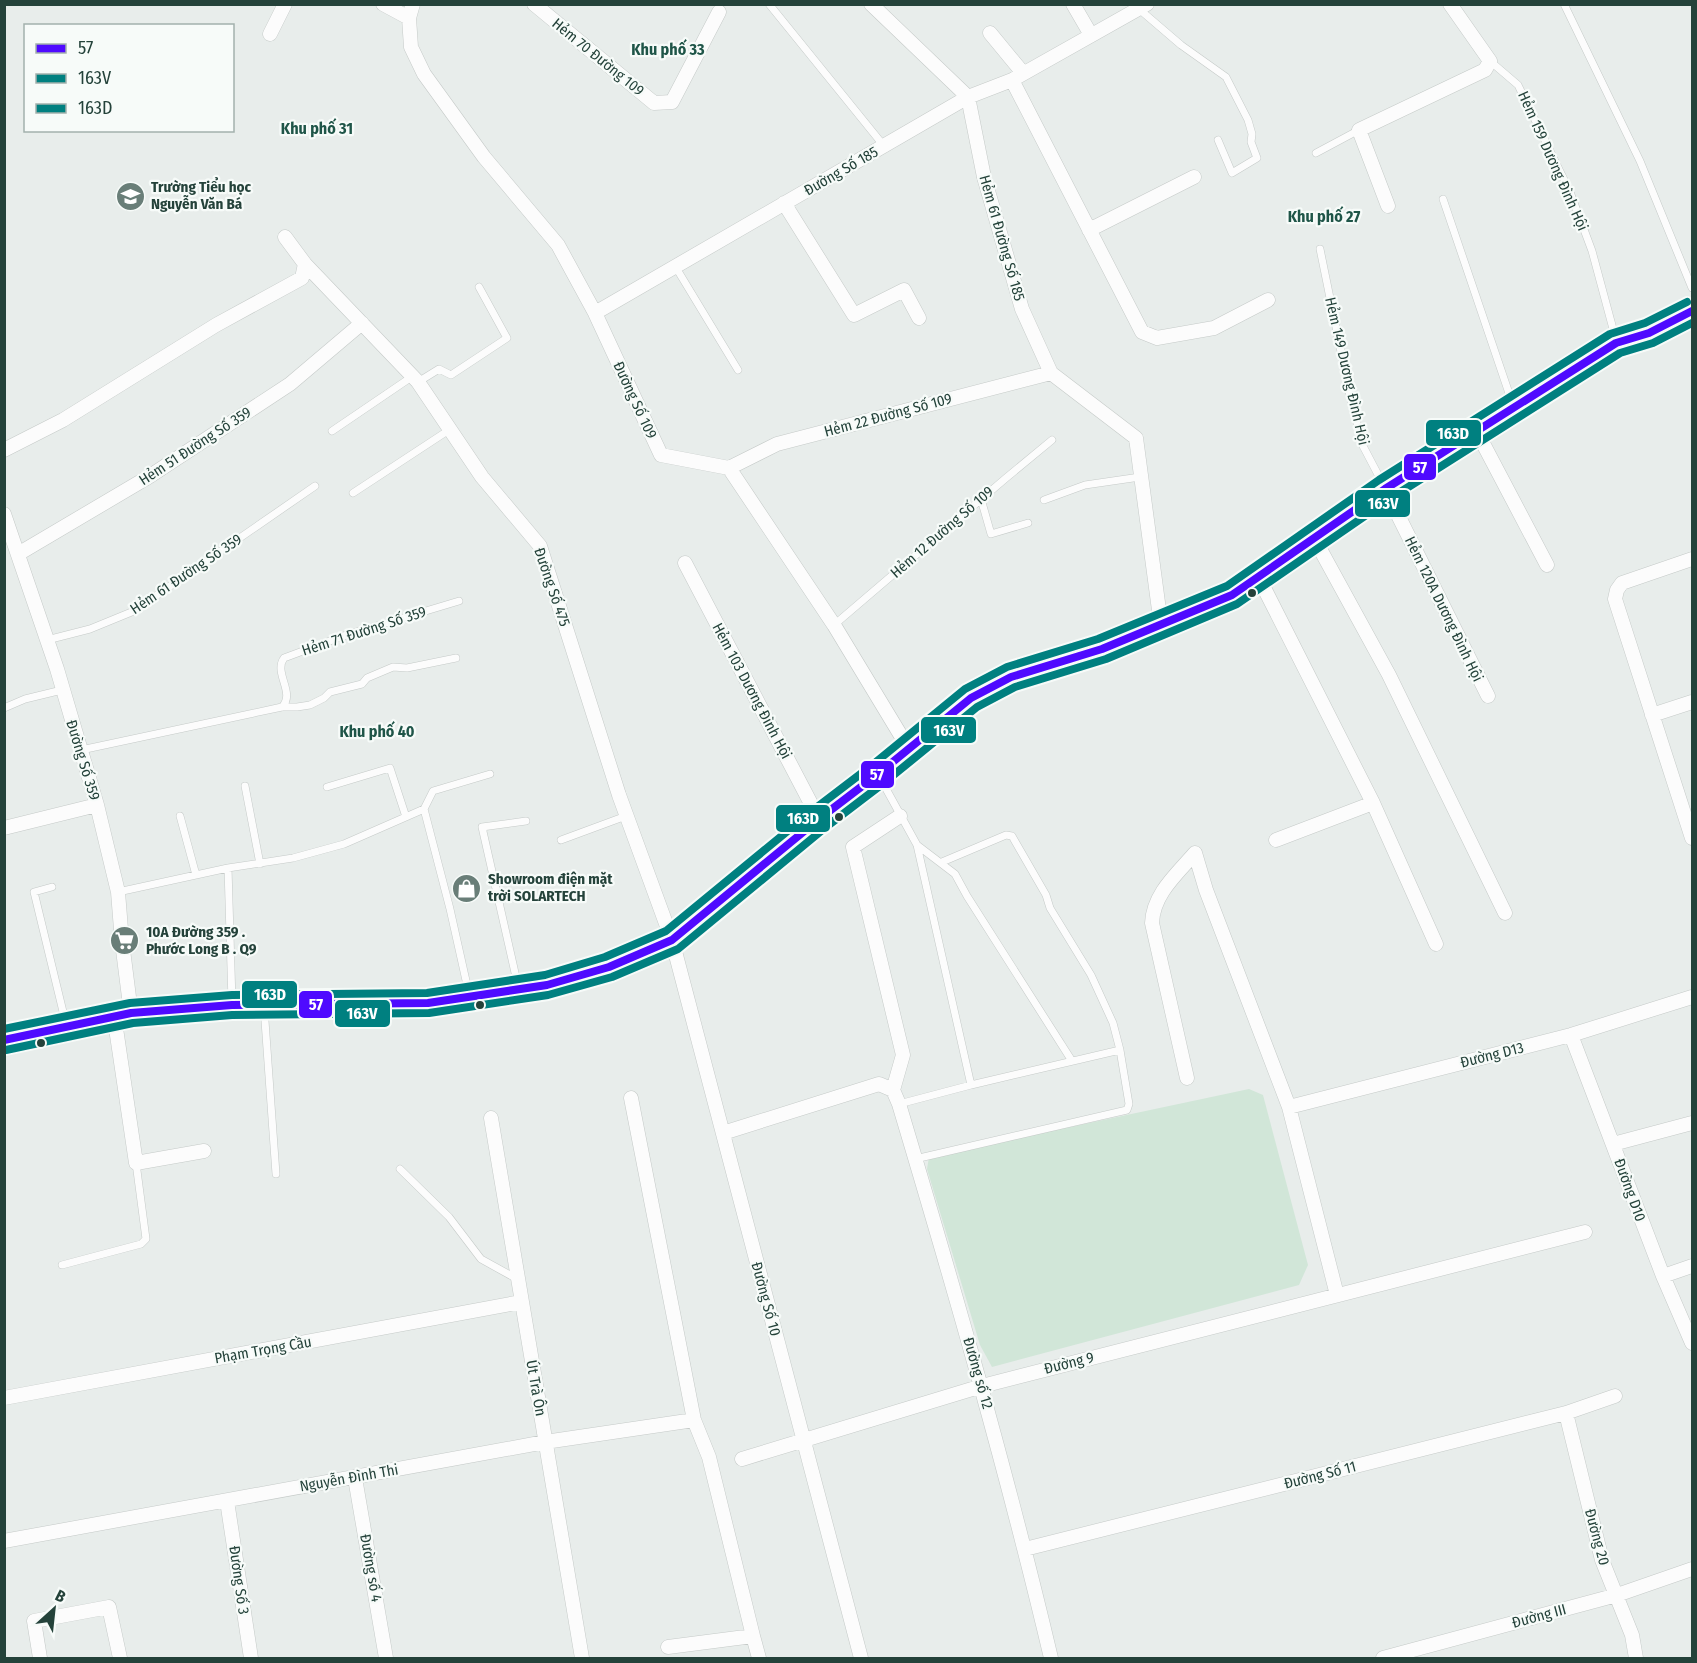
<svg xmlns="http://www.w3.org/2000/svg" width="1697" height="1663" viewBox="0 0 1697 1663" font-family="'Fira Sans Condensed',sans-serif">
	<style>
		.green { fill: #d1e6d8 }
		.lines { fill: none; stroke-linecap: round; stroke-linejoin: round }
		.lane-casing { stroke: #c5cac8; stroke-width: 8 }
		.street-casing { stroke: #c5cac8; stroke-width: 15 }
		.secondary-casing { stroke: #c3cbc8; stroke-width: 21 }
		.lane { stroke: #fcfcfc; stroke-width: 7 }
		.street { stroke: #fcfcfc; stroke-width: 14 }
		.secondary { stroke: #fcfcfc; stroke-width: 20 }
		.bus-1-casing { stroke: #f7fbf9; stroke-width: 12 }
		.bus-2-casing { stroke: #f7fbf9; stroke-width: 12 }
		.bus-3-casing { stroke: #f7fbf9; stroke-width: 12 }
		.bus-1 { stroke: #4f0aff; stroke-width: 8 }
		.bus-2 { stroke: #008080; stroke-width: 8 }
		.bus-3 { stroke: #008080; stroke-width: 8 }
		.bus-dot { fill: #24423a; stroke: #f7fbf9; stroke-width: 2 }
		.labels { text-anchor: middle; stroke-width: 4.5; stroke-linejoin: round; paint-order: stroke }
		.street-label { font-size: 15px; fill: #24423a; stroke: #f7fbf9 }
		.poi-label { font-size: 15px; font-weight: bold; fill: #24423a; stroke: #f7fbf9; text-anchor: start }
		.neighbourhood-label { font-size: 16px; font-weight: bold; fill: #1f5548; stroke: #f7fbf9 }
		.line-badge { stroke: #f7fbf9; stroke-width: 2 }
		.badge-label { font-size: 16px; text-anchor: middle; font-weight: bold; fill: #fff }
	</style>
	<rect width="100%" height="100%" fill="#e8edeb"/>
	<path class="green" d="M1249,1089l14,6 45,170 -9,20 -307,82 -12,-22 -53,-176 2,-12z"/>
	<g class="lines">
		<defs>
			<path id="lane" d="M769,4l115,142
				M1564,4l76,157 52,127
				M1139,9l42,36 45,32 22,43 4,14 -1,8 6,16 -25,15 -14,-33
				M1490,61l28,24 52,107 22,59 24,89
				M1316,153l43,-23
				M1443,199l70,206
				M1320,249l30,147 13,50 21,40
				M675,266l63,104
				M418,382l21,-13 12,6 56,-37 -28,-51
				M332,431l81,-55
				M353,493l96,-63
				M981,499l10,35 37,-11
				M1044,500l41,-15 55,-8
				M834,625l172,-147 46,-38
				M47,640l43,-11 44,-18 181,-125
				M282,707c14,-14 -9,-34 2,-49l62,-23 113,-34
				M4,708l21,-9 37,-9
				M81,750l201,-43h15l13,-2 14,-7 6,-6 32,-8 5,-6 26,-11 14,1 49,-10
				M879,776l38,69 54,240
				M245,786l15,78
				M327,787l63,-19 16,49
				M180,816l16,59
				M561,840l65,-24
				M917,845l38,29 12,22 105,165
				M52,887l-18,5 32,132
				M118,892l110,-24
				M518,986l-36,-159 44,-6
				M469,994l-19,-85 -26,-100 9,-18 57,-17
				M232,1002l-4,-134 65,-10 51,-14 80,-35
				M264,1007l12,167
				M899,1104l72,-19 149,-35 -7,-27 -22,-48 -41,-67 -4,-13 -34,-59 -6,-1 -64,27
				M915,1159l212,-49 2,-6 -9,-54
				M400,1169l49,48 32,42 36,20
				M62,1265l79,-21 5,-5 -10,-76"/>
			<path id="street" d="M383,4l26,14
				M413,4l-4,14 2,29 13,27 60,83 74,88 37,68 66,142 68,13 105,157 75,124
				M534,4l120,99 18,-1 47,-90
				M871,4l97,93 16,80 38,132 29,64 85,65 25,187
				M1073,4l18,31
				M990,33l33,40
				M270,34l15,-30
				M1012,80l130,252 15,6 57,-10 54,-28
				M784,203l70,112 50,-25 15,28
				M1388,206l-29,-76 126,-60 5,-9 -40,-57
				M1089,230l105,-53
				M285,237l20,27 113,118 64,95 58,69 79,249 53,145 189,718
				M595,313l373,-216 44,-17 135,-76
				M1477,432l70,133
				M4,450l59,-30 153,-95 86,-47 3,-14
				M729,468l48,-24 274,-71
				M1385,489l103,207
				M4,514l53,155 40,136 21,87 4,50 9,71
				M1314,538l75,137 116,238
				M18,554l132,-78 140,-92 72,-61
				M1692,559l-70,24 -5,7 -2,9 77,239
				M685,563l134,256
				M1258,576l115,227 63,141
				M1652,715l40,-13
				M4,828l93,-23
				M1276,840l97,-37
				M1195,853l11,37 83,217 48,188
				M114,1015l22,148 68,-12
				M1571,1035l92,241 29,67
				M1187,1078l-35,-155c1,-29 25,-49 43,-70
				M893,1090l6,14c55,184 108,368 152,554
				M893,1090l10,-35 -50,-208 47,-31
				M631,1098l63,322 15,37 44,179 -85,11
				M1289,1107l282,-72 121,-38
				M491,1118l91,540
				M723,1133l156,-49 14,6
				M1613,1144l79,-21
				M1663,1276l29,-10
				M4,1398l517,-96
				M1566,1413l36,147 30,75 4,23
				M742,1459l240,-73 603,-154
				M355,1478l31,180
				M227,1501l24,157
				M4,1541l541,-99 149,-22
				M1025,1549l541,-136 49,-17
				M753,1636l6,22
				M40,1658l-6,-37 75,-14 11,51
				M1383,1658l234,-63 75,-26"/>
			<path id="secondary" d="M4,1040l127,-27 101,-8 196,-2 41,-7 78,-11 62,-18 63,-27 147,-121 59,-45 93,-76 40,-21 91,-28 130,-54 153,-106 231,-146 33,-10 43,-22"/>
		</defs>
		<use href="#lane" class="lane-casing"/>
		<use href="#street" class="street-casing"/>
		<use href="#secondary" class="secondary-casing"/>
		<use href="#lane" class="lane"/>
		<use href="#street" class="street"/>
		<use href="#secondary" class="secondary"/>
		<defs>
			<path id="bus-1" d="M4,1040l127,-27 101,-8 196,-2 119,-18 62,-18 63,-27 147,-121 59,-45 93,-76 40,-21 91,-28 130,-54 153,-106 231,-146 33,-10 43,-22"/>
			<path id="bus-2" d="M6,1050l127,-27 99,-8 197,-2 119,-18 64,-18 66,-28 148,-122 59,-45 92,-75 38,-20 91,-28 131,-55 154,-106 229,-145 33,-10 39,-20"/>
			<path id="bus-3" d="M4,1029l126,-26 102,-8 195,-2 118,-18 60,-18 61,-26 146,-120 59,-45 94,-77 42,-22 91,-28 129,-53 152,-106 231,-146 35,-11 42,-21"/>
		</defs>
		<use href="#bus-1" class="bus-1-casing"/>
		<use href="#bus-2" class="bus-2-casing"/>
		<use href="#bus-3" class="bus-3-casing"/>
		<use href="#bus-1" class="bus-1"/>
		<use href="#bus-2" class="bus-2"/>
		<use href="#bus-3" class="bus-3"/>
	</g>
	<defs>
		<symbol id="school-disc" viewBox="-11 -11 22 22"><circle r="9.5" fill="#697e78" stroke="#f7fbf9"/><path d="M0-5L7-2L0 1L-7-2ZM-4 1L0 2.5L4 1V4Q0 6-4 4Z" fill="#fff"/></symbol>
		<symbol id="shop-disc" viewBox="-11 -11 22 22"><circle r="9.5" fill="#697e78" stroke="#f7fbf9"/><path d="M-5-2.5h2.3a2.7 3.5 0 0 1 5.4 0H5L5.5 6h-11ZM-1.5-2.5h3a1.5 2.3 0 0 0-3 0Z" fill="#fff"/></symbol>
		<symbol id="supermarket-disc" viewBox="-11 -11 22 22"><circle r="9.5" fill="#697e78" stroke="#f7fbf9"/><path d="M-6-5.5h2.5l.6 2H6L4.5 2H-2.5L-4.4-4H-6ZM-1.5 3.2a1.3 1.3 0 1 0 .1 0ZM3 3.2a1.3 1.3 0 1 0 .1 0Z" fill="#fff"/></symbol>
	</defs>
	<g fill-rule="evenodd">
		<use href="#school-disc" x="114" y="180" width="33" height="33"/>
		<use href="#shop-disc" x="450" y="872" width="33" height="33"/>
		<use href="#supermarket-disc" x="108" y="924" width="33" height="33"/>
	</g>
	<g class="bus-dot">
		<circle cx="1252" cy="593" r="5"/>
		<circle cx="839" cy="817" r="5"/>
		<circle cx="480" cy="1005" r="5"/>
		<circle cx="41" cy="1043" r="5"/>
	</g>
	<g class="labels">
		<g class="street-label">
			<text transform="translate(598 57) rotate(39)" y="5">Hẻm 70 Đường 109</text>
			<text transform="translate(1553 161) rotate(66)" y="5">Hẻm 159 Dương Đình Hội</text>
			<text transform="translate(841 171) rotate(-30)" y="5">Đường Số 185</text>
			<text transform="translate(1002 238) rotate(74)" y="5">Hẻm 61 Đường Số 185</text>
			<text transform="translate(1347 371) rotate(77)" y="5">Hẻm 149 Dương Đình Hội</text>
			<text transform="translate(635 400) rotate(65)" y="5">Đường Số 109</text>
			<text transform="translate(888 415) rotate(-15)" y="5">Hẻm 22 Đường Số 109</text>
			<text transform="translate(195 446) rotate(-33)" y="5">Hẻm 51 Đường Số 359</text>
			<text transform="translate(942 532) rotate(-41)" y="5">Hẻm 12 Đường Số 109</text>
			<text transform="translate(186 574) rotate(-34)" y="5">Hẻm 61 Đường Số 359</text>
			<text transform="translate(552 587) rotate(71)" y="5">Đường Số 475</text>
			<text transform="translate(1444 609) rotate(64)" y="5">Hẻm 120A Dương Đình Hội</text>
			<text transform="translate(364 631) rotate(-18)" y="5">Hẻm 71 Đường Số 359</text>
			<text transform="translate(752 691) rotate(62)" y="5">Hẻm 103 Dương Đình Hội</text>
			<text transform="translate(83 760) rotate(73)" y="5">Đường Số 359</text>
			<text transform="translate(1492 1055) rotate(-14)" y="5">Đường D13</text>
			<text transform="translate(1630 1190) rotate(70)" y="5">Đường D10</text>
			<text transform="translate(766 1299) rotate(75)" y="5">Đường Số 10</text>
			<text transform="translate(263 1350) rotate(-10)" y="5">Phạm Trọng Cầu</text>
			<text transform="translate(1069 1363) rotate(-14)" y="5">Đường 9</text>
			<text transform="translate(978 1373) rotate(74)" y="5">Đường số 12</text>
			<text transform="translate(536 1388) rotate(80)" y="5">Út Trà Ôn</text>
			<text transform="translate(1320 1475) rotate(-14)" y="5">Đường Số 11</text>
			<text transform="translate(349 1478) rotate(-10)" y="5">Nguyễn Đình Thi</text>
			<text transform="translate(1597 1537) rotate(75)" y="5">Đường 20</text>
			<text transform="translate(371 1568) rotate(80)" y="5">Đường số 4</text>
			<text transform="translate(239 1580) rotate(82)" y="5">Đường Số 3</text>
			<text transform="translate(1539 1616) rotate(-15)" y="5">Đường III</text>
		</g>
		<g class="poi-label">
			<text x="151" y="192">Trường Tiểu học<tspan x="151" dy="17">Nguyễn Văn Bá</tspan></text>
			<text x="488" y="884">Showroom điện mặt<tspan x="488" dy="17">trời SOLARTECH</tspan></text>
			<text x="146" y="937">10A Đường 359 .<tspan x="146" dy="17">Phước Long B . Q9</tspan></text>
		</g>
		<g class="neighbourhood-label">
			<text x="668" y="55">Khu phố 33</text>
			<text x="317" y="134">Khu phố 31</text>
			<text x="1324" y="222">Khu phố 27</text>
			<text x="377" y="737">Khu phố 40</text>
		</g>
	</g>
	<g class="line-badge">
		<rect x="1425" y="419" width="57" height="28" rx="6" fill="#008080"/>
		<rect x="1403" y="453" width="34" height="28" rx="6" fill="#4f0aff"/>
		<rect x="1354" y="489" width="57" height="29" rx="6" fill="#008080"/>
		<rect x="920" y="716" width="57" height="28" rx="6" fill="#008080"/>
		<rect x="860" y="760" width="35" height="29" rx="6" fill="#4f0aff"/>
		<rect x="775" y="804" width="56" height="29" rx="6" fill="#008080"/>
		<rect x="241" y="980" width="57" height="29" rx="6" fill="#008080"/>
		<rect x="298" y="990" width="35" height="29" rx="6" fill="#4f0aff"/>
		<rect x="334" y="999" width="57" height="29" rx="6" fill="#008080"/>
	</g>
	<g class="badge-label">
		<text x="1453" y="439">163D</text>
		<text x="1420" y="473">57</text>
		<text x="1383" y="509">163V</text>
		<text x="949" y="736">163V</text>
		<text x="877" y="780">57</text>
		<text x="803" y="824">163D</text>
		<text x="270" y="1000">163D</text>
		<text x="316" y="1010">57</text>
		<text x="362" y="1019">163V</text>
	</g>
	<rect width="1697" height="1663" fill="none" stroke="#24423a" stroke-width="12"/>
	<rect x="24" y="24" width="210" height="108" fill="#f7fbf9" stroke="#a3b1ad" stroke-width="1.5"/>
	<rect x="36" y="44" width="30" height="9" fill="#4f0aff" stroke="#a3b1ad" stroke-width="1.5"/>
	<text x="78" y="54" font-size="18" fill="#24423a">57</text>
	<rect x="36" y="74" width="30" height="9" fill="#008080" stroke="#a3b1ad" stroke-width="1.5"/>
	<text x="78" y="84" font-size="18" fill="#24423a">163V</text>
	<rect x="36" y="104" width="30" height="9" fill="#008080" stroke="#a3b1ad" stroke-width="1.5"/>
	<text x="78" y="114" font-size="18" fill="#24423a">163D</text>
	<g transform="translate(54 1609) rotate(27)" stroke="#f7fbf9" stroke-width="4.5" paint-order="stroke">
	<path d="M0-4.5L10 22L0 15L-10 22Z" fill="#24423a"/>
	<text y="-9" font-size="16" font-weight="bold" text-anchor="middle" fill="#24423a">B</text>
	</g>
</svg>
